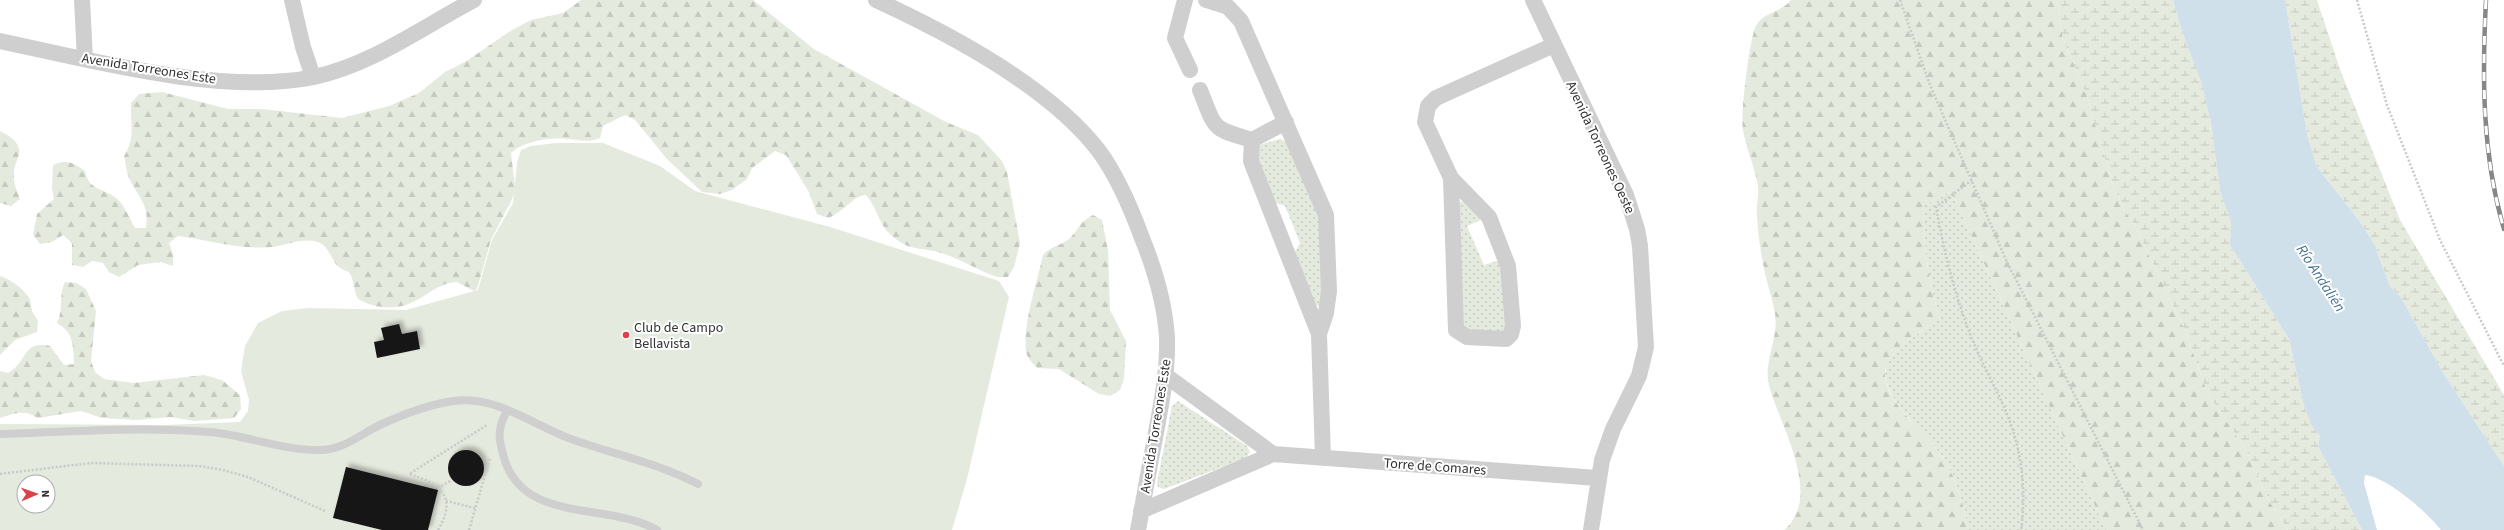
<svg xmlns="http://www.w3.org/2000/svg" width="2504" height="530" viewBox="0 0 2504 530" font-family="'Source Sans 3',sans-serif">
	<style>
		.grass { fill: url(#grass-dots) }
		.forest { fill: url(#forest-firs) }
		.wetland { fill: url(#wetland-marsh) }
		.pitch { fill: #e5eade; fill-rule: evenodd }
		.water { fill: #cfe0eb }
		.building { fill: #191919; filter: url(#shadow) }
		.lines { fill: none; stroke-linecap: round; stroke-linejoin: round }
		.path { stroke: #c9c9c9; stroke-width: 2.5; stroke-dasharray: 2 2; stroke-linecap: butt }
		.lane { stroke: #cfcfcf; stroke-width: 8 }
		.street { stroke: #cfcfcf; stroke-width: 16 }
		.rail-casing { stroke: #878787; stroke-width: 4.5 }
		.rail { stroke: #fff; stroke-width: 3; stroke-dasharray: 9; stroke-linecap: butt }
		.poi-dot { fill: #db4249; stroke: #fff; stroke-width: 1.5 }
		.labels { text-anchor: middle; stroke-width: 4; stroke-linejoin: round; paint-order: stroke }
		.street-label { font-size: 14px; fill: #323232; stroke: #fff }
		.poi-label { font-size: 14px; fill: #323232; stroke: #fff; text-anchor: start }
		.water-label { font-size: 15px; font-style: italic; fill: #447090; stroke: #fff }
	</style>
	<defs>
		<pattern id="grass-dots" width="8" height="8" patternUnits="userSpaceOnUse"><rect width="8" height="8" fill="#e5eade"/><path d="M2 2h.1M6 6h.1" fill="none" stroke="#c5c9bf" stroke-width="1.8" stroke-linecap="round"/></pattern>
		<pattern id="forest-firs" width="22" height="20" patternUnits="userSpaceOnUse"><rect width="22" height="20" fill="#e5eade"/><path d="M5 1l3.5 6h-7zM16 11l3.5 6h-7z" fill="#c5c9bf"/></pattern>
		<pattern id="wetland-marsh" width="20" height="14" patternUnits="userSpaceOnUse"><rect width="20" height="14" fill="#e5eade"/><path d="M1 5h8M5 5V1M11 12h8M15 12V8" fill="none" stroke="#c5c9bf"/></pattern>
		<filter id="shadow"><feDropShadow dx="3.5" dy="-3.5" stdDeviation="2" flood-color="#0004"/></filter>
	</defs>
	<rect width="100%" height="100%" fill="#fff"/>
	<path class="grass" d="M1280,139l6,3 34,71 4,89 -6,4 -3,-1 -21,-51 6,-11 -15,-37 -13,-4 -17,-50 4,-7z
		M1951,191l155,339h-139c-2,-26 -11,-52 -25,-74 -17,-26 -73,-65 -52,-98 9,-14 36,-29 50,-39 -12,-38 -17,-74 -16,-114z
		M1462,201l19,17 -2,3 -12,5 17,39 16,-5 8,69 -4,5 -41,-4 -4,-127z
		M1178,401l69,45 3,6 -4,6 -82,31 -6,-2 -1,-4 15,-77z"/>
	<path class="forest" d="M581,0h172l61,49 132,73 32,13 24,26 5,11 13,71 -6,24 -6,10h-11c-18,-6 -40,-20 -56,-24 -23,-7 -30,0 -51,-19 -11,-9 -13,-27 -24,-39 -14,1 -23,18 -38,23l-11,-4 -8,-22 -23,-37 -11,-4 -23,17 -5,11 -15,11 -12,4 -18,-2 -35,-33 -32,-39 -10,-5 -22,11 -3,12c-12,5 -20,2 -33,1 -18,-2 -43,2 -56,14l4,34 -2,10 -22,43 -14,49 -3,2 -17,-9c-19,1 -28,13 -44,20 -18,9 -39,6 -55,-3 -5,-9 -3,-18 -9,-27 -20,-6 -15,-21 -29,-29 -13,-7 -34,2 -48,4 -32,3 -63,-7 -94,-11l-9,7 4,11v12l-12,-4 -23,3 -19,12 -10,-5 -6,-9 -11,-2 -9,6 -11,-2v-22l-9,-8 -11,7 -12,2 -7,-9 4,-21 17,-15 -2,-11 1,-23c13,-6 20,-3 32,6 4,20 17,16 31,27 9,7 13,20 19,30h11c4,-23 -8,-31 -17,-50 -3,-7 -3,-15 -5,-22 12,-18 6,-33 7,-53l8,-9 23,-2 66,17h34l80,9 47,-12 30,-13 26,-21 20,-10 47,-32 19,-10 32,-7z
		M1791,0h266l6,39 23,54 27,92 12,26 9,13 53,111 20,57 39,58 24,52 18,28h-182l-155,-339 -27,14c-1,40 4,76 16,114 -14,10 -41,25 -50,39 -22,33 35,72 52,98 14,22 23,48 25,74h-183c40,-33 -4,-105 -15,-144 -6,-24 10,-48 6,-72 -2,-14 -7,-27 -10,-41 -4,-18 -7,-38 -8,-57 -1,-10 2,-20 1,-30 -3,-19 -12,-37 -15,-56 -3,-15 6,-83 11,-99 6,-20 26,-17 37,-31z
		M0,131c35,18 11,27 14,47 0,7 4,15 6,21l-9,7 -11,-3z
		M1093,215l9,5 6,30 2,60 16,31 -2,38 -4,11 -10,6 -11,-2 -40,-25 -22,-1c-5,-6 -11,-11 -11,-18 -3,-28 11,-67 17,-95 8,-9 17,-9 26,-16 10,-9 10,-17 24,-24z
		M0,276c10,3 26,14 30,24 3,10 0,11 8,20l-1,12 -22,8 -15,15z
		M65,282l11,1 10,6 10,22 -5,50 4,11 9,7 30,4 70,-8 18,5 18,15 1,14 -7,9 -40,3 -23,-4 -34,3 -35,-2 -21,-7 -43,7c-14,-9 -23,-5 -38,0v-47l8,2c20,-10 13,-33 42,-27l14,19 10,-1c-1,-19 0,-31 -17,-41 7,-14 1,-27 8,-41z"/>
	<path class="wetland" d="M2057,0h116l9,32 19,48 10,43 9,68 12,31 -2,23 59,94 14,63 8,23 9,11 -2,10 44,84h-74l-18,-28 -24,-52 -39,-58 -20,-57 -53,-111 -9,-13 -12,-26 -27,-92 -23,-54z
		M2285,0h32l24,72 59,148 104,175v71l-62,-95 -40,-72 -12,-13 -16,-42 -13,-21 -44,-56 -10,-33z"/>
	<path class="pitch" d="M556,143h47l57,23 35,25 135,36 169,54 10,16 -42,182 -15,51h-952v-106l165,1 75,-3 8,-11 1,-11 -8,-29 4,-25 13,-23 24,-12 26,-3 98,2 72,-20 14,-50 21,-37 4,-40 4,-13 10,-4zM24,482h24v24h-24z"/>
	<path class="water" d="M2173,0h112l22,134 10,33 44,56 13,21 16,42 12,13 40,72 62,95v64h-63c-14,-18 -54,-53 -76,-55l-1,8 13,47h-15l-44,-84 2,-10 -9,-11 -8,-23 -14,-63 -59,-94 1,-23 -11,-31 -9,-68 -10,-42 -19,-49z"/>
	<path class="building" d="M399,324l3,10 15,-3 3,18 -43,9 -3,-16 10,-2 -3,-12z
		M448 468a18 18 0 1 1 36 0a18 18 0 1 1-36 0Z
		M346,467l92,23 -10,40h-46l-49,-12z"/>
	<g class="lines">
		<path class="path" d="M1900,0l30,85 77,177 136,268
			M2357,0l30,105 53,135 64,126
			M1972,180l-36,27c8,45 19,89 36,132 9,22 21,44 31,66 18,38 24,84 18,125
			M0,474l91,-11 108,3 24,4 25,7 77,34
			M438,488l14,-8
			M446,501l29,7
			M438,530c20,-33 2,-47 -29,-56l78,-49
			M469,530l21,-72"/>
		<path class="lane" d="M507,411c-9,16 -9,26 -4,43 17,71 103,47 154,76
			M0,434c70,-2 141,-8 211,-2 38,4 73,19 111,18 23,-1 40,-17 60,-26 20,-9 43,-18 65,-22 14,-3 30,-2 44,2 26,7 53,25 80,35 42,15 87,24 127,45"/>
		<path class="street" d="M82,0l3,59
			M292,0l11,47 10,30
			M876,0c74,34 173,86 223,151 19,26 32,57 43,87 13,32 23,66 25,100 1,34 -6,67 -12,100 -6,30 -11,61 -17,92
			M1185,0l-10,38 15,32
			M1206,0l22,7 13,14 85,194 3,76 -3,22 -7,21 4,124
			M1533,0l93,195 11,34 3,17 6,101 -7,29 -26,53 -11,31 -11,70
			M0,41c90,19 223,55 314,36 59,-13 107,-49 160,-77
			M1200,90c16,39 10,38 52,50l34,-18
			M1252,140l-1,21 68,173
			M1451,178l5,152 11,7 39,2 5,-5 2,-8 -5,-60 -19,-49 -38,-39 -26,-56 3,-16 8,-8 118,-53
			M1165,375l108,79
			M1141,511l132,-57 324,24"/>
		<defs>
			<path id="rail" d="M2486,0c-4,77 -4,155 18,229"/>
		</defs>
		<use href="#rail" class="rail-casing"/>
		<use href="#rail" class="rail"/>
	</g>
	<circle class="poi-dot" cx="626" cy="335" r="4"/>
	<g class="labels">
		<g class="street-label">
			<text transform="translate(149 68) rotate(9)" y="5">Avenida Torreones Este</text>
			<text transform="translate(1601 147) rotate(65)" y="5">Avenida Torreones Oeste</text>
			<text transform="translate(1155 426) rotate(-81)" y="5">Avenida Torreones Este</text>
			<text transform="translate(1435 466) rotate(4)" y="5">Torre de Comares</text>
		</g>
		<g class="poi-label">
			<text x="634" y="332">Club de Campo<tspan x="634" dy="16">Bellavista</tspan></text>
		</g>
		<g class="water-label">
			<text transform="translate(2321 278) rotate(57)" y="5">Río Andalién</text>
		</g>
	</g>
	<g transform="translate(36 494) rotate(88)"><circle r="19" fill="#ffffff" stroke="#adadad"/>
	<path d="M0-3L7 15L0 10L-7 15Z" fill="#db4249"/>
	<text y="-6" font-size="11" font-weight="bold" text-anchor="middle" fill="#323232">N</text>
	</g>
</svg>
